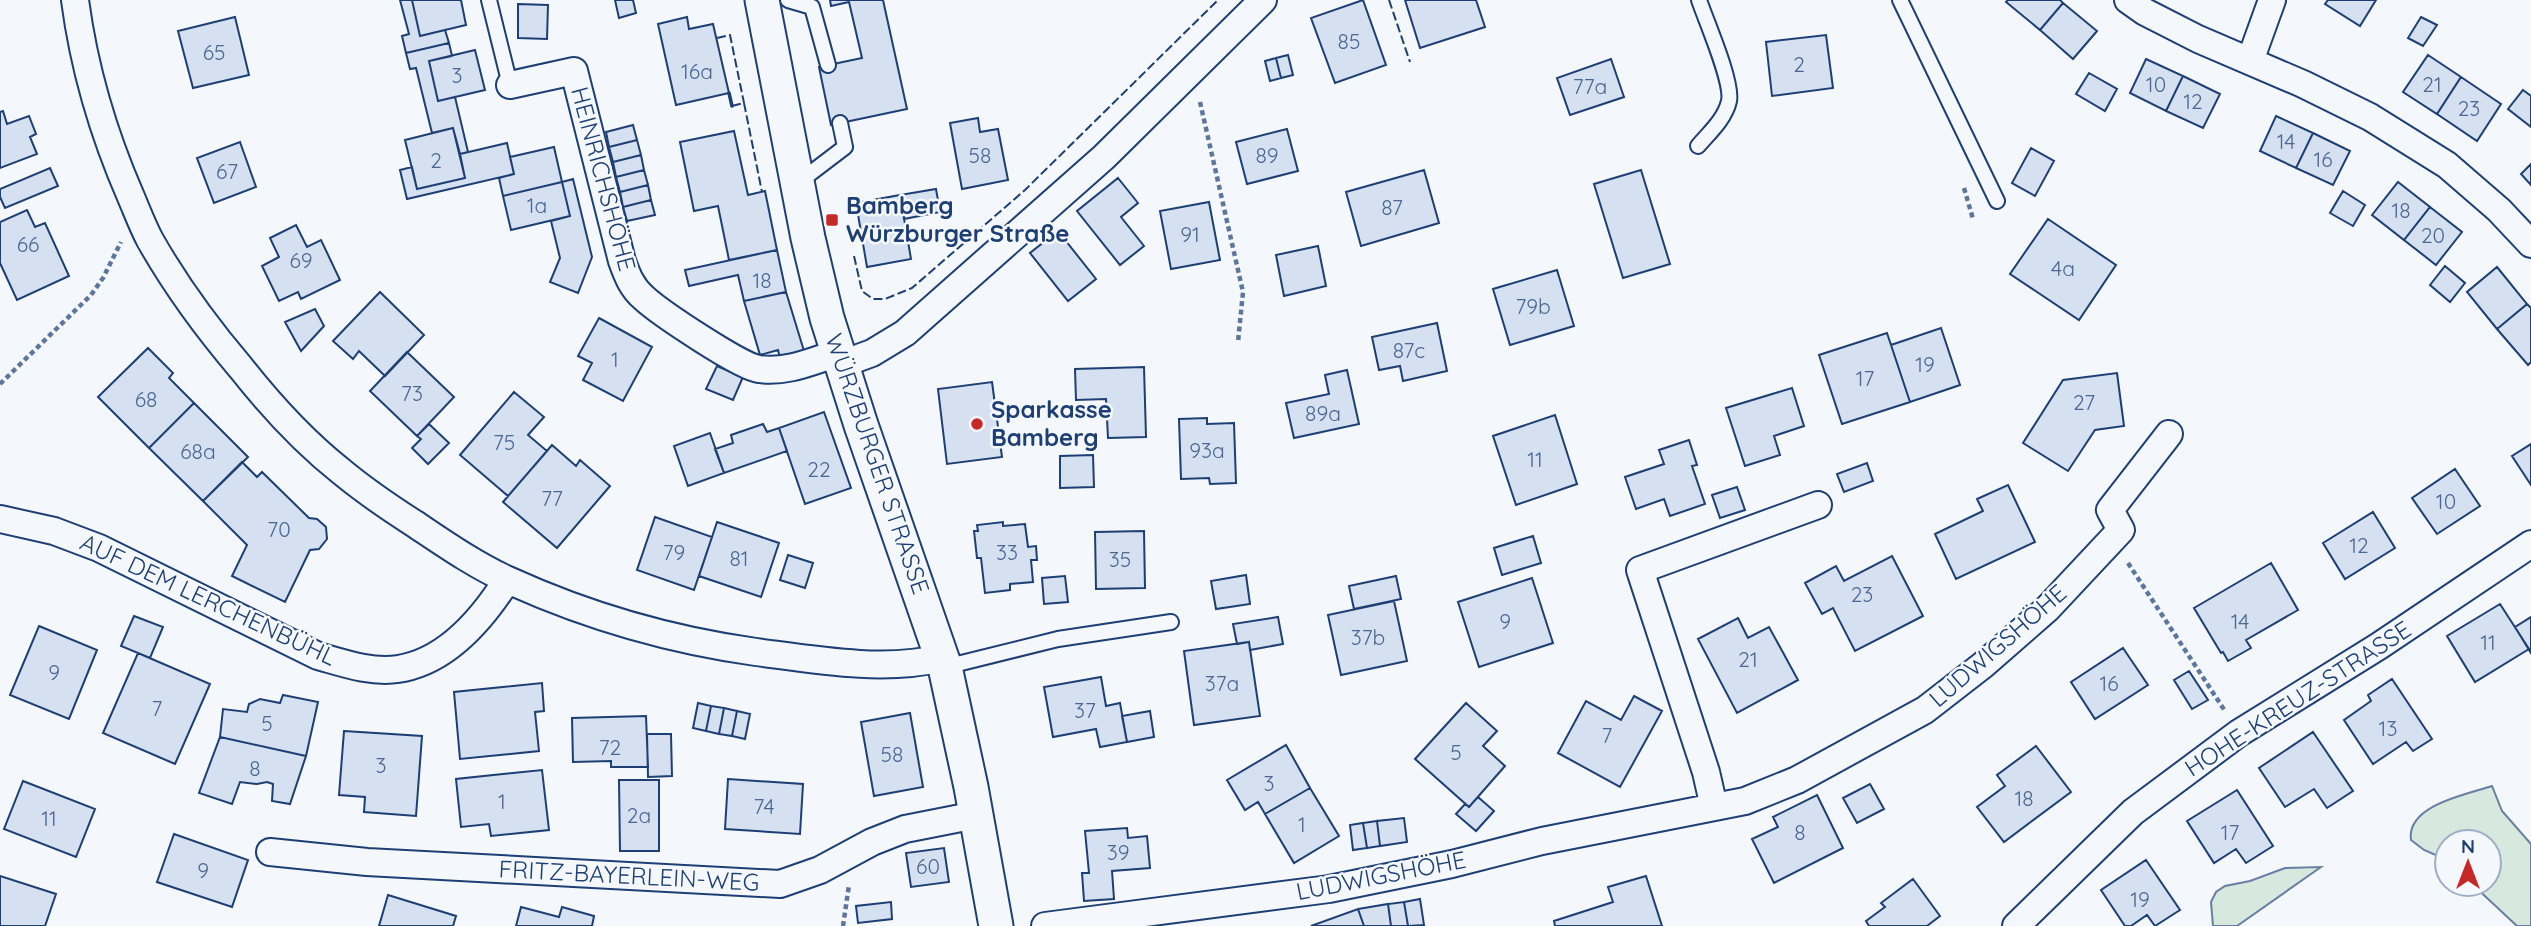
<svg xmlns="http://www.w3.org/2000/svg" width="2531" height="926" viewBox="0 0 2531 926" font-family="Quicksand,sans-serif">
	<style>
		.green { fill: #d7e8df; stroke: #687fa3; stroke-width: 2 }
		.building { fill: #d5e0f0; stroke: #1d3f73; stroke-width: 2 }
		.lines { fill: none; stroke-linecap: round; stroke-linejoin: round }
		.service-casing { stroke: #1d3f73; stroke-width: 18 }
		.minor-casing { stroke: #1d3f73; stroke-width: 30 }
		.tertiary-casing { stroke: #1d3f73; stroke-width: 37 }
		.path { stroke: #5e769c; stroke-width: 4.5; stroke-dasharray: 5 3.5; stroke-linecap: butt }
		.service { stroke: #f4f7fb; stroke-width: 14 }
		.minor { stroke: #f4f7fb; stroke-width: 26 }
		.tertiary { stroke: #f4f7fb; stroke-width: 33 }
		.fence { stroke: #1d3f73; stroke-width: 2; stroke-dasharray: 9 3.5; stroke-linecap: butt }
		.wall { stroke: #1d3f73; stroke-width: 3.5 }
		.poi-dot { fill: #c62828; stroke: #f4f7fb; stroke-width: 2.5 }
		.labels { text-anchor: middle; stroke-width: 5; stroke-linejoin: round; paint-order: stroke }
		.number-label { font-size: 21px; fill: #4b6792 }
		.street-label { font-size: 24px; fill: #1d3f73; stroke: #f4f7fb }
		.poi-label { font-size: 24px; font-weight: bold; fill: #1d3f73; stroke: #f4f7fb; text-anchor: start }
	</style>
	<rect width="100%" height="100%" fill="#f4f7fb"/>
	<path class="green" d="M2492,786l10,25 29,33v82h-14l-45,-42h17v-42h-42v18l-23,-10 -13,-10c-5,-35 57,-46 81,-54z
		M2321,867l-84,59h-24l-2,-24 5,-10 9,-6 25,-5 35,-13z"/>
	<path class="building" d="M400,0h12l8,36 25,-6 4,13 -43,10 -4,-17 7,-2z
		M412,0h49l5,25 -46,11z
		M615,0h18l3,13 -17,5z
		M830,0h53l24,109 -76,16 -12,-58 43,-9 -13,-56 -18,4z
		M1363,0l23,65 -51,18 -24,-65z
		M1405,0h71l9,27 -65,21z
		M2008,0h52l3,3 -23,27 -34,-28z
		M2328,0h48l-16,26 -35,-22z
		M2063,3l34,28 -24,28 -33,-29z
		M518,4l30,1 -1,34 -29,-1z
		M235,17l14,58 -56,13 -15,-57z
		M687,17l2,12 24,-5 16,69 -53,12 -18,-81z
		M2421,17l16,8 -14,21 -15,-8z
		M1826,35l7,53 -61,8 -6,-54z
		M449,43l3,13 -23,5 9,40 17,-4 13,55 -8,2 -7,-26 -21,5 -16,-65 -6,1 -4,-16z
		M475,50l10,40 -47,11 -9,-40z
		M1288,55l5,20 -12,3 -5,-20z
		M2428,55l33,22 -24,37 -34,-22z
		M1276,58l5,20 -11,3 -5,-20z
		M1611,59l13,38 -54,18 -13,-37z
		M2146,59l37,17 -17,35 -36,-18z
		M2089,73l28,16 -12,22 -29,-17z
		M2183,76l37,18 -17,34 -37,-17z
		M2461,77l40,27 -24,37 -40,-27z
		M2523,90l8,6v31l-23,-18z
		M3,111l4,13 22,-8 7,18 -6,3 7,17 -37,14v-56z
		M2276,116l37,17 -17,35 -36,-17z
		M978,118l2,14 18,-3 10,51 -46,9 -12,-66z
		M633,125l4,15 -28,7 -3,-15z
		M453,128l12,50 -48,11 -12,-49z
		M1287,129l11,42 -51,13 -11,-42z
		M734,131l14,64 17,-4 12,59 -48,10 -11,-54 -24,5 -14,-69z
		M2313,133l37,18 -17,34 -37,-17z
		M637,140l4,15 -28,7 -4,-15z
		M240,142l16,45 -42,16 -17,-45z
		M507,143l7,31 -107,25 -7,-29 12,-3 5,22 48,-11 -5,-24z
		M554,147l8,35 -59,14 -4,-18 15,-4 -4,-17z
		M2031,148l23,13 -19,35 -23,-13z
		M641,155l3,15 -28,7 -3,-15z
		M2531,164v21l-10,-11z
		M50,168l8,18 -53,22 -5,-11v-8z
		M644,170l4,15 -28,7 -4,-15z
		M1424,170l15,53 -78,23 -15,-54z
		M1641,170l29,94 -47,14 -29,-94z
		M1118,178l20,25 -17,14 23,29 -24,19 -43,-54z
		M573,179l19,78 -14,36 -28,-11 10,-24 -9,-37 19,-5 -8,-34z
		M562,182l8,34 -59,14 -8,-34z
		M2398,182l32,25 -26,33 -32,-25z
		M648,185l3,15 -28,7 -3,-15z
		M936,189l4,23 -36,7 -4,-24z
		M2343,191l22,14 -12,21 -23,-13z
		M900,195l11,64 -44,8 -11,-64z
		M651,200l4,15 -28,6 -4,-14z
		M1209,202l11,58 -49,9 -11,-58z
		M2430,207l32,25 -26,33 -32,-25z
		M27,210l8,17 10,-4 24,53 -52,24 -17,-37v-41z
		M2048,219l68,46 -37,55 -69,-46z
		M296,225l11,22 14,-7 19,40 -39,19 -3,-7 -19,9 -17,-35 17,-9 -9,-19z
		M1058,231l38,48 -28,22 -38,-48z
		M1318,246l8,40 -42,10 -8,-41z
		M777,250l9,42 -42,9 -6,-26 -49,11 -4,-16z
		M2445,266l20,17 -15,19 -20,-17z
		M2497,267l30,37 -30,25 -30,-37z
		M1557,270l17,56 -64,19 -17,-56z
		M380,292l44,43 -39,41 -26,-25 -6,8 -20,-18z
		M786,292l18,59 -24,7 -2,-8 -18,5 -16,-54z
		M2527,304l4,4v54l-3,3 -31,-36z
		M315,309l9,17 -23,25 -16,-29z
		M599,318l53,29 -29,54 -40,-21 9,-17 -14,-7z
		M1437,323l10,48 -44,10 -3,-15 -21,4 -7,-33z
		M1941,328l19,57 -50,17 -19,-57z
		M1887,333l23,69 -68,22 -23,-69z
		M148,348l25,25 -4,5 25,25 -45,45 -51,-51z
		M407,352l47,45 -37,39 -47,-45z
		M717,366l26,11 -10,23 -27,-11z
		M1144,367l2,70 -38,1 -2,-39 -30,1 -1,-31z
		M1347,370l12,54 -65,14 -8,-35 43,-9 -4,-19z
		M2117,373l7,53 -29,4 -27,41 -45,-28 40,-63z
		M992,382l10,75 -55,7 -9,-75z
		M1792,388l12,38 -30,10 6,19 -35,11 -19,-58z
		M514,392l30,25 -16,18 19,16 -39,45 -48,-41z
		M194,403l54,54 -45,44 -54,-53z
		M824,412l27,76 -46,16 -26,-76z
		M1555,415l22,69 -61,21 -23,-69z
		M1207,418v6l27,-1 2,60 -26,1 -1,-6 -28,1 -2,-60z
		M429,424l20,19 -21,21 -16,-16 9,-9 -4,-3z
		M763,424l4,8 12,-4 8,23 -63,22 -9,-24 18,-6 -2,-8z
		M710,433l14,40 -36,13 -14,-40z
		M1689,440l8,25 -5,1 13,38 -35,12 -6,-17 -28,10 -11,-32 39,-13 -5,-14z
		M2531,444v41l-19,-29z
		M552,445l24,21 4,-6 30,26 -53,62 -54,-46z
		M1093,455l1,32 -34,1v-32z
		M242,462l15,15 5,-5 47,46 8,1 9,8 1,12 -8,10 -9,1 -25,52 -53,-26 15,-31 -44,-44z
		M1867,463l6,18 -29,11 -7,-18z
		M2455,469l25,37 -43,28 -25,-36z
		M2008,485l27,57 -79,37 -21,-45 48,-23 -6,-12z
		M1737,487l8,23 -25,8 -8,-23z
		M2373,512l22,36 -50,31 -22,-36z
		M655,517l57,20 -18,53 -57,-20z
		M717,522l62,21 -18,54 -62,-21z
		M1003,522v4l22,-2 3,23 8,-1 1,14h-6l2,22 -23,2v6l-25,3 -4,-35h-4l-3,-27h4l-1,-6z
		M1144,531l1,57 -49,1 -1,-57z
		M1533,536l8,27 -39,12 -8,-27z
		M788,555l25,8 -8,25 -25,-8z
		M1892,556l31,60 -68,35 -22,-43 -11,6 -17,-31 31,-17 8,15z
		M2271,563l27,47 -52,30 5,8 -23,13 -5,-9 -2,1 -27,-45z
		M1246,575l4,29 -34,5 -5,-28z
		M1065,576l3,26 -24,2 -2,-26z
		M1396,576l5,23 -47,10 -5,-23z
		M1532,578l21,65 -74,24 -21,-65z
		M1394,601l13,60 -66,14 -13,-60z
		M2500,604l29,45 -54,33 -28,-46z
		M134,616l29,11 -13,31 -29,-12z
		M1278,617l5,27 -33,6 -1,-8 -12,2 -4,-20z
		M2531,617v36l-16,-26z
		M1738,618l10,20 21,-11 29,53 -61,33 -39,-74z
		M39,626l58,24 -28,69 -59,-24z
		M1249,642l11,74 -66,9 -10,-74z
		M2123,648l25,37 -53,34 -24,-37z
		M138,653l72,31 -35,80 -72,-31z
		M2189,671l19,29 -16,9 -18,-29z
		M1101,677l5,29 14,-3 7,39 -27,5 -4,-18 -43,8 -9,-50z
		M2392,679l40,60 -19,12 -7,-9 -33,22 -29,-44 27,-19 -3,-6z
		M542,683l2,28 -9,1 4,39 -79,8 -6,-67z
		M283,695l35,7 -12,54 -86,-19 3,-28 24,3 2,-8 11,-5 20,4z
		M1634,696l28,15 -42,76 -62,-34 28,-52 35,19z
		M698,703l13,3 -5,25 -13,-3z
		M1466,703l31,28 -14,15 22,20 -36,41 -54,-48z
		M711,706l13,2 -5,26 -13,-3z
		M724,708l13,3 -5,25 -13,-2z
		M737,711l13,3 -5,25 -13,-3z
		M1150,711l4,26 -27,5 -5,-26z
		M910,713l13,74 -49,9 -13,-74z
		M646,716l2,51h-37v-6l-38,1 -1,-44z
		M344,731l78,5 -6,80 -52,-4 1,-15 -26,-2z
		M2313,732l40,59 -26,17 -13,-19 -29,18 -26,-39z
		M647,734h24l1,42 -24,1z
		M220,737l86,19 -16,48 -18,-3 1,-17 -6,-2 -10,2 -17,-2 -8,22 -33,-11z
		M1286,745l24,43 -45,26 -7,-12 -13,8 -18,-30z
		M2036,746l35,46 -67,50 -27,-35 28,-21 -8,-11z
		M542,770l7,60 -58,6 -2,-12 -28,3 -5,-48z
		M728,779l75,5 -3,50 -75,-5z
		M619,780h40v71h-39z
		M23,781l72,28 -19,48 -72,-28z
		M1870,784l14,25 -27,14 -14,-25z
		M1310,788l29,48 -45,27 -29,-49z
		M2237,790l36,56 -27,17 -10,-14 -22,14 -27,-42z
		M1817,795l26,53 -69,35 -22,-44 26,-12 -5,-10z
		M1478,797l16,14 -18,20 -20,-17 9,-10 4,3z
		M1404,818l3,24 -27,4 -3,-25z
		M1377,821l3,25 -13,2 -4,-25z
		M1363,823l4,25 -14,2 -3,-25z
		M1127,828l1,10 19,-2 3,32 -38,3 2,28 -30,2 -2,-28h7l-4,-42z
		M174,834l74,26 -16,47 -75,-25z
		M944,848l5,34 -38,5 -5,-34z
		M2146,860l34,50 -25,16 -8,-11 -16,11h-6l-24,-36z
		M0,876l56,18 -11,32h-45z
		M1646,876l16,50h-107l-1,-5 59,-19 -5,-15z
		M1913,879l27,37 -13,10h-58l-3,-5 19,-14 -4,-4z
		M388,895l68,21 -3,10h-74z
		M1420,899l4,26 -16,1 -4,-24z
		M891,902l1,17 -34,4 -2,-17z
		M1404,902l4,24h-17l-3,-22z
		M1388,904l3,22h-27l-6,-17z
		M521,907l38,10 3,-10 32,9 -2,10h-76z
		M1358,909l6,17h-53z"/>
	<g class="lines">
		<defs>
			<path id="service" d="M489,0l21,85
				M788,0l24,7 16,58
				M1900,0l97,201
				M1698,146c11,-13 27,-27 31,-45 4,-19 -23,-80 -30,-101
				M799,182l46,-35 -5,-24
				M945,667l113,-28 113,-17"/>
			<path id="minor" d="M75,0c9,68 28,133 56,197 6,14 12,30 19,43 26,46 57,88 91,128 30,38 63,74 101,104 23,19 48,36 73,52 30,20 60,41 93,56 79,36 162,60 248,72 60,8 127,20 186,6
				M2128,0l17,12 53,27 105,45 67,33 77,48 52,45 32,34
				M2250,61l22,-61
				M510,85l64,-14 48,190c5,14 10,27 22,37 15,14 97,69 115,71 28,4 53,-8 79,-16
				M842,364l30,-11 33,-20 199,-176 159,-157
				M0,519l54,12 45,17 219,108c25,7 53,17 80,13 48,-7 85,-51 109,-89
				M1714,807l-8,-35 -66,-202 178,-65
				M270,852l97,10 413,22 40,-14 52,-28 33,-13 71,-14
				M1045,926l284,-37 123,-25 90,-23 203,-40 52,-21 128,-70 58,-45 64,-56 74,-79 -11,-20 59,-76
				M2016,926l117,-114 106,-79 140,-87 152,-102"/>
			<path id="tertiary" d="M762,0l46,238 19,80 34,107 84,242 26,120 25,139"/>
		</defs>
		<use href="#service" class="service-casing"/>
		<use href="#minor" class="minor-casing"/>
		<use href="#tertiary" class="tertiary-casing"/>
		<path class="path" d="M1200,102l43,190 -5,50
			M1964,188l9,31
			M0,384l91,-89 12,-17 18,-36
			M2128,563l97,148
			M843,926l6,-41"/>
		<use href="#service" class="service"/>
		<use href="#minor" class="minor"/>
		<use href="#tertiary" class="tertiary"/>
		<path class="fence" d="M1389,0l21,62
			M717,38l13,-3 14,68
			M732,106l12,-3 18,89
			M854,256l8,35 11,8h12l27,-11 113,-98 193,-190"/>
		<path class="wall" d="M729,93l3,13"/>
	</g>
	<g class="poi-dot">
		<rect x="825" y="213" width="14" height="14" rx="3.5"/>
		<circle cx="977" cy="424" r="7"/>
	</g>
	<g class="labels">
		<g class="number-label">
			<text x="1349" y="49">85</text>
			<text x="214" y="60">65</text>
			<text x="1799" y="72">2</text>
			<text x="697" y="79">16a</text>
			<text x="457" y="83">3</text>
			<text x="2156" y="92">10</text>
			<text x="2432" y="92">21</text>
			<text x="1590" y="94">77a</text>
			<text x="2193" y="109">12</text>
			<text x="2469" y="116">23</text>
			<text x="2286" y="149">14</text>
			<text x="980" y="163">58</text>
			<text x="1267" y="163">89</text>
			<text x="2323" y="167">16</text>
			<text x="436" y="168">2</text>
			<text x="227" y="179">67</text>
			<text x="537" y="213">1a</text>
			<text x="1392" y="215">87</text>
			<text x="2401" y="218">18</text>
			<text x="1190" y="242">91</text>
			<text x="2433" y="243">20</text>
			<text x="28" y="252">66</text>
			<text x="301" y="268">69</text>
			<text x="2063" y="276">4a</text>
			<text x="762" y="288">18</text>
			<text x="1533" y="314">79b</text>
			<text x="1409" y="358">87c</text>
			<text x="615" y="367">1</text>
			<text x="1925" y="372">19</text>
			<text x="1865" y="386">17</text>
			<text x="412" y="401">73</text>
			<text x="146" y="407">68</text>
			<text x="2084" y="410">27</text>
			<text x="1323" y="421">89a</text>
			<text x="504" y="450">75</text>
			<text x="1207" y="458">93a</text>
			<text x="198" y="459">68a</text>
			<text x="1535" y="467">11</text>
			<text x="819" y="477">22</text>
			<text x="552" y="506">77</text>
			<text x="2446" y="509">10</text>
			<text x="279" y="537">70</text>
			<text x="2359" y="553">12</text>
			<text x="674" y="560">79</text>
			<text x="1007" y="560">33</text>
			<text x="739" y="566">81</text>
			<text x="1120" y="567">35</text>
			<text x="1862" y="602">23</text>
			<text x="1505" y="629">9</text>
			<text x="2240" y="629">14</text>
			<text x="1368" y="645">37b</text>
			<text x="2488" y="650">11</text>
			<text x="1748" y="667">21</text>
			<text x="54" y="680">9</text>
			<text x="1222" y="691">37a</text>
			<text x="2109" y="691">16</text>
			<text x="157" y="716">7</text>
			<text x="1085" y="718">37</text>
			<text x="267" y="731">5</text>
			<text x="2388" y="736">13</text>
			<text x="1607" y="743">7</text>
			<text x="610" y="755">72</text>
			<text x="1456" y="760">5</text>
			<text x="892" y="762">58</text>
			<text x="381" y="773">3</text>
			<text x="255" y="776">8</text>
			<text x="1269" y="791">3</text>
			<text x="2024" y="806">18</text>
			<text x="502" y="809">1</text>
			<text x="764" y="814">74</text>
			<text x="639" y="823">2a</text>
			<text x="49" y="826">11</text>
			<text x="1302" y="832">1</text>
			<text x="1800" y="840">8</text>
			<text x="2230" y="840">17</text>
			<text x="1118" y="860">39</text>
			<text x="928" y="874">60</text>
			<text x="203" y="878">9</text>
			<text x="2140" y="907">19</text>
		</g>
		<g class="street-label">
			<text transform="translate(603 179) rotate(75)" y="8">HEINRICHSHÖHE</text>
			<text transform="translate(877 464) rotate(71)" y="8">WÜRZBURGER STRASSE</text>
			<text transform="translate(208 600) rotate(25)" y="8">AUF DEM LERCHENBÜHL</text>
			<text transform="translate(1998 646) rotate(-41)" y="8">LUDWIGSHÖHE</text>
			<text transform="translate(2298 699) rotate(-33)" y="8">HOHE-KREUZ-STRASSE</text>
			<text transform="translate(629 876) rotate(3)" y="8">FRITZ-BAYERLEIN-WEG</text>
			<text transform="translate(1381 876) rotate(-11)" y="8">LUDWIGSHÖHE</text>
		</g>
		<g class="poi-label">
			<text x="846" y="214">Bamberg<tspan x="846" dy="28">Würzburger Straße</tspan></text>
			<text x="991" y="418">Sparkasse<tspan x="991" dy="28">Bamberg</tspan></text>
		</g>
	</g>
	<g transform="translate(2468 863)"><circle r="33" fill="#f4f7fb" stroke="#9eadc5" stroke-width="2"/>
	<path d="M0-5L12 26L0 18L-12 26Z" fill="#c62828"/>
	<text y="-10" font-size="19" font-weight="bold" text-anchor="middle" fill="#1d3f73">N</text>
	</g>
</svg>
